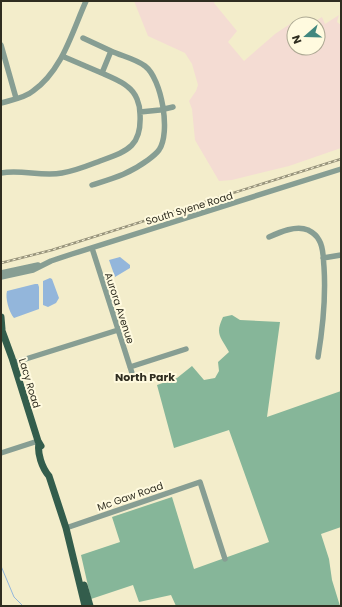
<svg xmlns="http://www.w3.org/2000/svg" width="342" height="607" viewBox="0 0 342 607" font-family="Poppins,sans-serif">
	<style>
		.industrial { fill: #f4dcd3 }
		.forest { fill: #86b699 }
		.water { fill: #93b6db }
		.lines { fill: none; stroke-linecap: round; stroke-linejoin: round }
		.stream { stroke: #93b6db; stroke-width: 1 }
		.minor { stroke: #879e93; stroke-width: 5.5 }
		.major { stroke: #335d4c; stroke-width: 7 }
		.rail-casing { stroke: #98947c; stroke-width: 2.5 }
		.rail { stroke: #fffadf; stroke-width: 1; stroke-dasharray: 3; stroke-linecap: butt }
		.labels { text-anchor: middle; stroke-width: 4; stroke-linejoin: round; paint-order: stroke }
		.street-label { font-size: 10px; fill: #2f2d20; stroke: #fffadf }
		.neighbourhood-label { font-size: 11px; font-weight: bold; fill: #2f2d20; stroke: #fffadf }
	</style>
	<rect width="100%" height="100%" fill="#f3edcb"/>
	<path class="industrial" d="M134,1h81l-1,2 23,28 -9,11 16,19 31,-27 15,-10 4,7v17h24v-24h-7l11,-7 3,7 14,-9 -2,7 4,3v123l-52,18 -57,14 -13,1 -24,-41 -3,-31 -3,-8 7,-10 2,-6 -6,-21 -7,-11 -37,-17z"/>
	<path class="forest" d="M232,315l8,5 40,2 -13,95 74,-26v136l-20,7 8,25 3,21 8,26h-164l-5,-11 -32,7 -6,-17 -42,14 -10,-44 39,-13 -8,-25 60,-20 22,72 75,-27 -40,-112 -55,18 -17,-63 20,-7 15,-12 12,14 11,-2 4,-7 -1,-9 11,-10c-9,-16 -14,-18 -6,-35z"/>
	<path class="water" d="M120,257l10,8v3l-15,9 -6,-17z
		M50,278l2,1 7,19 -3,5 -8,4 -5,-2v-24z
		M35,284h3l1,3v22l-25,9c-5,-6 -9,-20 -7,-27z"/>
	<g class="lines">
		<path class="stream" d="M1,566l13,31 9,9"/>
		<path class="minor" d="M83,38l28,13
			M1,45l15,53
			M1,103c10,-3 24,-5 32,-12 29,-20 39,-59 53,-90
			M140,112l20,-2 13,-3
			M1,173c20,-4 41,4 61,0 13,-2 25,-7 38,-12 27,-10 42,-14 40,-47 0,-10 -4,-21 -12,-27 -7,-6 -16,-9 -24,-13 -14,-6 -28,-12 -42,-18
			M92,185c22,-7 37,-11 56,-25 4,-3 8,-6 11,-10 12,-17 3,-71 -14,-84 -9,-7 -23,-10 -34,-15l-9,22
			M269,237c11,-5 27,-12 39,-7 4,2 9,6 11,10 5,8 4,18 5,27 2,31 -1,60 -6,90
			M92,248l40,125
			M323,258l18,-3
			M1,273l37,-8
			M1,277l32,-7 18,-9 21,-7 269,-85
			M13,363l105,-33
			M130,367l56,-18
			M1,453l37,-12
			M66,528l134,-46 25,77"/>
		<path class="major" d="M1,317l1,12
			M1,328l11,30 26,83 3,5
			M39,443c-2,10 3,25 10,33l17,52 19,78
			M84,585l6,21"/>
		<defs>
			<path id="rail" d="M1,263l51,-13 289,-91"/>
		</defs>
		<use href="#rail" class="rail-casing"/>
		<use href="#rail" class="rail"/>
	</g>
	<g class="labels">
		<g class="street-label">
			<text transform="translate(189 208) rotate(-17)" y="4">South Syene Road</text>
			<text transform="translate(120 308) rotate(72)" y="4">Aurora Avenue</text>
			<text transform="translate(30 383) rotate(73)" y="4">Lacy Road</text>
			<text transform="translate(130 496) rotate(-19)" y="4">Mc Gaw Road</text>
		</g>
		<g class="neighbourhood-label">
			<text x="145" y="381">North Park</text>
		</g>
	</g>
	<rect width="342" height="607" fill="none" stroke="#2f2d20" stroke-width="4"/>
	<g transform="translate(306 36) rotate(250)"><circle r="19" fill="#fffadf" stroke="#aca893"/>
	<path d="M0-3L7 15L0 10L-7 15Z" fill="#41877f"/>
	<text y="-6" font-size="11" font-weight="bold" text-anchor="middle" fill="#2f2d20">N</text>
	</g>
</svg>
